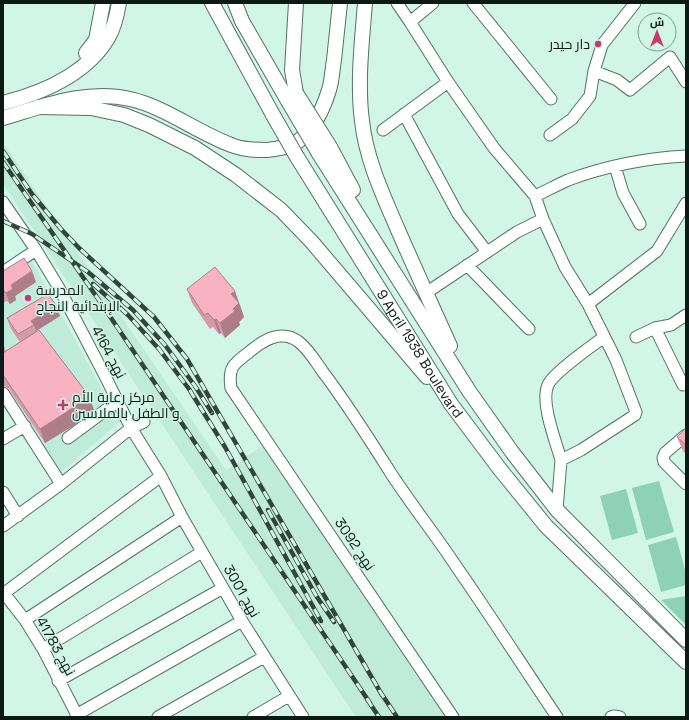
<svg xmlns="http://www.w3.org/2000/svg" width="689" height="720" viewBox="0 0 689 720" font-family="'Space Grotesk',Cairo,sans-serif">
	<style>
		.built { fill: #bfebda }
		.green { fill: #8ed1b9 }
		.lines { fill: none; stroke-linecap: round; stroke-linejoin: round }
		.minor-casing { stroke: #537267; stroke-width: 13 }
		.major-casing { stroke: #537267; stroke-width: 16 }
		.minor { stroke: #fff; stroke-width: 11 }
		.major { stroke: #fff; stroke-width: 14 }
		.rail-casing { stroke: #32443d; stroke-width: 4.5 }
		.rail { stroke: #d1f5e7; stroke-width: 3; stroke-dasharray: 9; stroke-linecap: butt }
		.major-bridge-casing { stroke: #537267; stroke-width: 16; stroke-linecap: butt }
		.major-bridge { stroke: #fff; stroke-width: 14 }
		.wall { fill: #d49aa7 }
		.shaded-wall { fill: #ad7d88 }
		.building { fill: #f7b3c2; stroke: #ad7d88 }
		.poi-dot { fill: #c73a6b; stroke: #d1f5e7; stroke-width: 1.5 }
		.labels { text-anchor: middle; stroke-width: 3; stroke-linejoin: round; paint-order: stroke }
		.poi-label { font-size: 14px; fill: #0c1914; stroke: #d1f5e7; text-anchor: start }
		.street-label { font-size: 14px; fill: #0c1914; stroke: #d1f5e7 }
	</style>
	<rect width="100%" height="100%" fill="#d1f5e7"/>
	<path class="built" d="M3,143l223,327 40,-27 182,274h-92l-353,-533z
		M32,261l88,161 -60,51 -57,-84v-110z"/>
	<path class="green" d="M659,481l15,51 -28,8 -14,-52z
		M626,489l12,44 -26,7 -12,-44z
		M676,537l10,36v12l-25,7 -13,-47z
		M686,596v29l-25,-25z"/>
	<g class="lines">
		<defs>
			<path id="minor" d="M397,3l13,19 38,60 46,66 41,48 8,23 -26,13 -91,61
				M473,3l78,96
				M410,22l23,-19
				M594,71l23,9 13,10 40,-33 16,25
				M404,114l54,100 29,38
				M383,130l65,-48
				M550,135l22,-16 18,-23 4,-25 8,-26 33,-42
				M615,166l8,27 17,31
				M535,196c11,-5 22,-11 33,-16 38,-14 78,-22 118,-24
				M3,202l33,48 23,38 46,88 26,52 30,48 21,41 60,104 61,96
				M543,219l22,48 23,37 28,56 20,52 -1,3 -54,35 -20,10 -4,50
				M467,265l62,64
				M3,272l33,-22
				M588,304l69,-53 29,-48
				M655,328l28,57
				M636,337l19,-9 16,-3 15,-10
				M3,393l58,91
				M686,435l-21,18 -2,5 1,4 22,22
				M68,438l50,-37
				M3,439l22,-13
				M561,460c-5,-18 -21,-58 -13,-75 5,-12 44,-39 56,-48
				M3,492l15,24
				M3,526l58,-42 70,-56 13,-6
				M3,592l22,28 18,29 35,68
				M3,594l158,-118
				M25,620l157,-103
				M43,649l159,-97
				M58,681l165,-93
				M76,715l166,-94
				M158,717l106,-60
				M253,717l36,-21
				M453,717l-222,-329c-3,-20 2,-24 17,-35 14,-12 33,-25 51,-11 10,8 17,20 24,30 25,33 47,68 69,103 21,32 45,62 66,94 34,49 66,99 99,148
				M611,717l3,-1 6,1"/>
			<g id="major">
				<path d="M212,3l61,112"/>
				<path d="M235,3l7,18 46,80"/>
				<path d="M296,3l-4,67 4,23"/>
				<path d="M365,3c-3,38 -8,80 -3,118 4,38 21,74 36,109 17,39 35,78 52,116"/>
				<path d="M86,53l10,-13 7,-37"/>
				<path d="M3,103c39,-10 83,-28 105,-65 6,-10 9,-23 11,-35"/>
				<path d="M38,107l53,1 33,7 25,10 46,23 41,27 45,35 30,31 116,136"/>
				<path d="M3,118c41,-12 83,-29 127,-19 36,8 69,35 104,47 11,4 22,4 33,4 9,-1 18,-2 26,-6 17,-7 30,-35 35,-51 4,-10 4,-22 6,-33 2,-19 4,-38 6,-57"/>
				<path d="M330,147l23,43"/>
				<path d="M318,152l151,239 43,61 45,58 129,130"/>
				<path id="s1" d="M297,157l154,247 48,64 47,58 140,136"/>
			</g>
		</defs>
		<use href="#minor" class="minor-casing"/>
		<use href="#major" class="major-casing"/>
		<use href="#minor" class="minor"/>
		<use href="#major" class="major"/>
		<defs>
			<path id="rail" d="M3,151l29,43 29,35 18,19 75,69 33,42 195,336
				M3,162l100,144 267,397
				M3,221l29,13 56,38 45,38 32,35 30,41 17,27
				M93,284l35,31 31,34 30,40 36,58 96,174
				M268,510l49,87 17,25
				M379,690l18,27
				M367,699l12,18"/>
		</defs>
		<use href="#rail" class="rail-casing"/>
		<use href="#rail" class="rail"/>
		<defs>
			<path id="major-bridge" d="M296,93l34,54
				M288,101l30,51
				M273,115l24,42"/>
		</defs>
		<use href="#major-bridge" class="major-bridge-casing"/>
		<use href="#major-bridge" class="major-bridge"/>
	</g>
	<path class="wall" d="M3,271l33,11 -21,14 1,4 -6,4 -3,-3 -4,2z
		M187,289l53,16 4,12 -5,5 1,3 -15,13 -4,-5 -2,1 -6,-7 -3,2 -18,-26z
		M60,316l-24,15 53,65 5,14 -18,14 -31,19 -36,-54 -5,-3 -1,-1v-41l3,7 14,-9 -9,-13 -4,-11z
		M686,428v26l-3,-3 -6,-14z"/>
	<path class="shaded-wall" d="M32,271l4,11 -21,14 1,4 -6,4 -4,-11 5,-8z
		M235,291l9,26 -5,5 1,3 -15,13 -5,-15 13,-14 -2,-15z
		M56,305l4,11 -24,15 -2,-6 -3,-4z
		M216,319l5,14 -2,1 -5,-14z
		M89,396l5,14 -18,14 -31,19 -5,-14z"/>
	<path class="building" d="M24,258l8,13 -21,14 2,4 -7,4 -3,-3v-19z
		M215,267l20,24 -4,3 8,9 -6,6 2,2 -15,12 -4,-4 -2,1 -6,-7 -4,2 -17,-26z
		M48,294l8,11 -25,16 3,4 -16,9 -11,-16z
		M39,330l50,66 -19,14 -30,19 -37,-54v-22z
		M686,428v17l-9,-8z"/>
	<g class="poi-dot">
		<circle cx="598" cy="44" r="4"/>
		<circle cx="28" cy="298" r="4"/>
		<path d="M61 399h4v4h4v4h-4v4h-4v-4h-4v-4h4z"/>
	</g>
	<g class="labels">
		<g class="poi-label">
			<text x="590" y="49" text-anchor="end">دار حيدر</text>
			<text x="36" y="295">المدرسة<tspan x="36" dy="16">الإبتدائية النجاح</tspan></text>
			<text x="72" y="402">مركز رعاية الأم<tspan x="72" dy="16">و الطفل بالملاسين</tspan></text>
		</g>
		<g class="street-label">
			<text transform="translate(109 352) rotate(62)" y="5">نهج 4164</text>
			<text dy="5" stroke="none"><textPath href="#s1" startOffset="232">9 April 1938 Boulevard</textPath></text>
			<text transform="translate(355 544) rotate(56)" y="5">نهج 3092</text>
			<text transform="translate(242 591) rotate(60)" y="5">نهج 3001</text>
			<text transform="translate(56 646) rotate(61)" y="5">نهج 41783</text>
		</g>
	</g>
	<rect width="689" height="720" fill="none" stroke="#0c1914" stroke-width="8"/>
	<g transform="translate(657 32)"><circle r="19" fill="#d1f5e7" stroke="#829d93"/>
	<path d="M0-3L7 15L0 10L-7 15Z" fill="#c73a6b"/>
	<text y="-6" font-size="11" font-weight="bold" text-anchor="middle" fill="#0c1914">ش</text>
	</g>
</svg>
